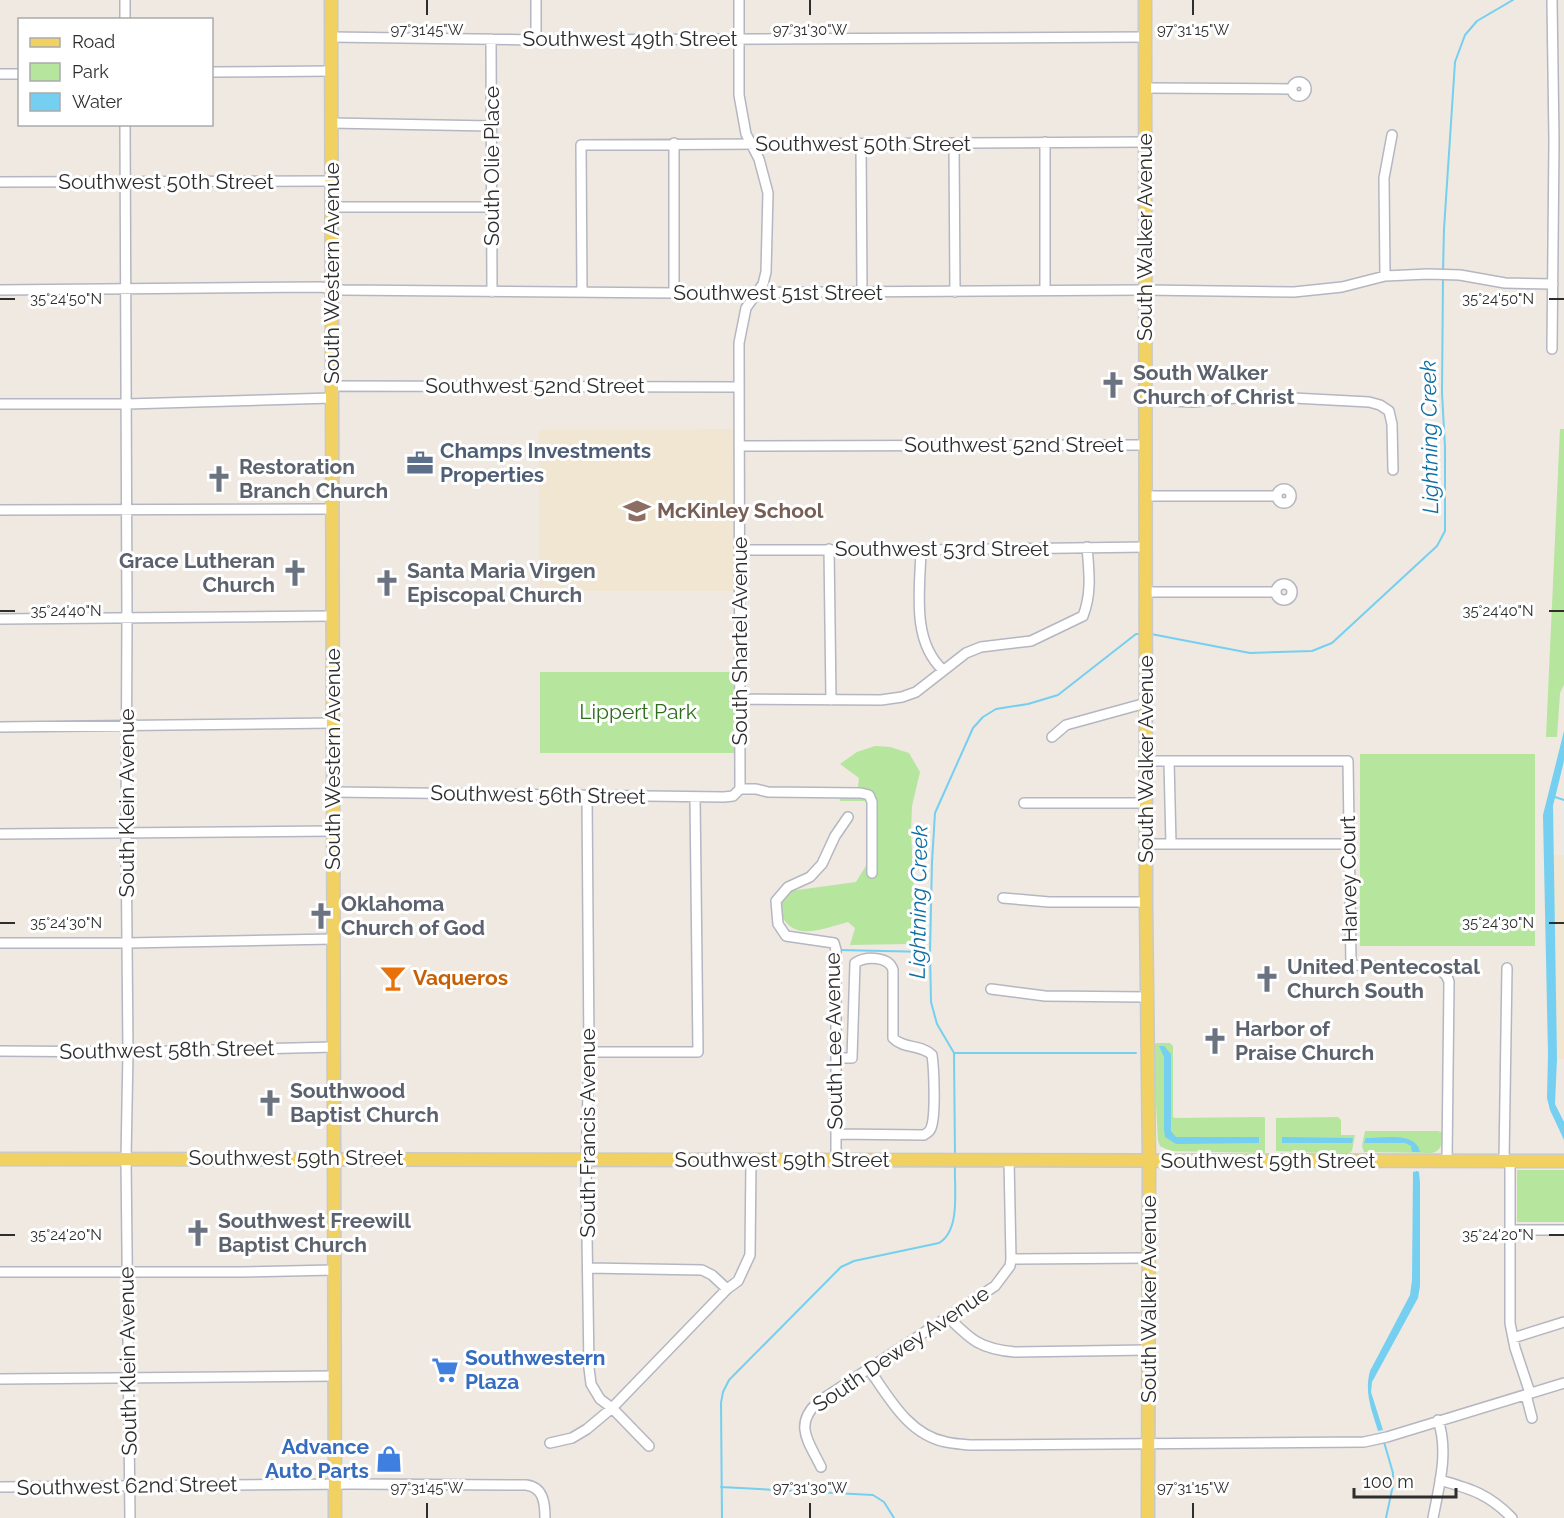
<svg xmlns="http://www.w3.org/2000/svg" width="1564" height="1518" viewBox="0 0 1564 1518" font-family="Raleway,sans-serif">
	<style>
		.education { fill: #f0e6d1 }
		.green { fill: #b6e59e }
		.water { fill: #75cff0 }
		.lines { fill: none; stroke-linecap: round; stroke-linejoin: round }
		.stream { stroke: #75cff0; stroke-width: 2 }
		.minor-casing { stroke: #b4b7c1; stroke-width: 12 }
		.major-casing { stroke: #c9c9c9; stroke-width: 15 }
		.minor { stroke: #fff; stroke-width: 9 }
		.major { stroke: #f2d163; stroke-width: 12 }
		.ticks { fill: none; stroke: #2e2e2e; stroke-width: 2 }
		.labels { text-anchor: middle; stroke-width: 6; stroke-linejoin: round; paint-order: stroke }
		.street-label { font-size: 21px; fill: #2e2e2e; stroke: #fff }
		.worship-label { font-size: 21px; font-weight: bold; fill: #5b616d; stroke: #fff; text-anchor: start }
		.service-label { font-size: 21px; font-weight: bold; fill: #4e5e75; stroke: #fff; text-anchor: start }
		.education-label { font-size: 21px; font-weight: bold; fill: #785e54; stroke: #fff; text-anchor: start }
		.park-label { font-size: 21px; fill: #2c6e1b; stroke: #fff }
		.food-label { font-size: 21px; font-weight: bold; fill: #c56008; stroke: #fff; text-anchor: start }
		.shop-label { font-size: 21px; font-weight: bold; fill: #366cbe; stroke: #fff; text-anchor: start }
		.water-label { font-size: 22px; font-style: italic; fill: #0d6fa3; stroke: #fff }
		.ticks-label { font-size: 15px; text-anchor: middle; fill: #2e2e2e; stroke: #fff; stroke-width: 6; stroke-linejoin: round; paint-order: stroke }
	</style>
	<rect width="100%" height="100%" fill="#efe9e1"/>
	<path class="education" d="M734,429v162h-195v-161z
		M1554,855h10v204h-7l-3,-124z"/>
	<path class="green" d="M1560,429h4v256l-4,8 -3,44h-11z
		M540,672h196v81h-196z
		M875,746l15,1 19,6 11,19 -8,34 -1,27 6,107 -11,4 -56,1 5,-17 -7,-6c-27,7 -57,22 -69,-13l4,-8 7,-10 66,-9 11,-18v-63h-27l-2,-14h20l1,-9 -19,-14 17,-12z
		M1360,754h175v192h-175z
		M1157,1043h13l3,3v71l2,1 89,-1 1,1v35l-95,-2 -10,-5 -2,-5 -5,-93 1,-4z
		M1338,1117l3,3v15h14l-3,16 -4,3 -72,-3v-33z
		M1365,1131h72l5,1c0,10 1,18 -10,21l-68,-1 -2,-6z
		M1517,1170h47v52h-47z"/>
	<path class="water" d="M1564,731v30l-11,45 4,253 -2,45 9,18v18l-14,-30 -3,-12 1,-44 -5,-239z
		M1159,1046h5l7,8v77l5,6h83v6l-83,1 -11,-7 -1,-8v-72z
		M1282,1137l71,1 -1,5h-70z
		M1366,1138c17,0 50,-7 54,14h-8l-1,-6 -6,-3h-41z
		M1417,1171l2,1 1,11v103l-2,12 -46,84 -1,10 12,38 -5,1c-6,-20 -14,-38 -8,-60l40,-76 2,-15 1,-108z"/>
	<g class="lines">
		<path class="stream" d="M1443,273l1,-44 11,-167 10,-27 12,-14 36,-21
			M1151,634l99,19 62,-2 20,-8 105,-97 8,-15v-84l-3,-54 1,-115
			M1555,797l9,3
			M839,950l90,2
			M954,1053h182
			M955,1157l-1,-104 -17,-29 -6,-22 -1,-50 2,-90 3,-49 38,-85 10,-11 13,-8 32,-5 30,-9 78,-61h7
			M1384,1442l9,31v12l-7,33
			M721,1487l152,8 11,7 10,16
			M722,1518l-1,-115 2,-11 6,-12 112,-113 13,-6 85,-18c22,-13 15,-54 16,-77"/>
		<defs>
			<path id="minor" d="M125,0v20
				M536,0v40
				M739,0v95l7,39 13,25 9,34 -2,79 -3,12 -17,24 -7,35 1,446
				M1552,0l2,141 -2,208
				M331,37l205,3 609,-3
				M491,39l1,253
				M212,72l119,-1
				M0,74h20
				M1292 89a7 7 0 1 1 14 0a7 7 0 1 1-14 0Z
				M1145,88l147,1
				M331,123l160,3
				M125,124l2,495 -1,213 2,220 -2,107 4,359
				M1045,142v148
				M861,144l1,149
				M954,144l1,148
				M0,182l331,-1
				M331,207h161
				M1385,276l-1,-98 8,-43
				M0,290l320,-3 23,3 331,3 471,-3 149,2 48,-5 43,-11 43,-2 32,1 45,8 48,1
				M582,292l-1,-147 564,-3
				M674,293v-150
				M332,386l407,1
				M1145,400l48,2 65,-6 111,6 11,3 9,6 3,13 1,46
				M0,404h127l205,-6
				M739,446l406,-1
				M1277 496a7 7 0 1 1 14 0a7 7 0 1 1-14 0Z
				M1145,496h132
				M0,510l332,-1
				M829,549l2,151
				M739,550h182l225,-3
				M921,550c-1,39 -10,91 22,120
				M1276 592a8 8 0 1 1 16 0a8 8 0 1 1-16 0Z
				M1146,592h130
				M0,619l333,-3
				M740,699l141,1 21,-3 14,-5 50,-39 15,-6 50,-6 52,-25c9,-23 6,-45 4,-69
				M0,727l333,-4
				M1052,737l14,-12 80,-22
				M1146,761h202l3,204 84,4c8,3 12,5 14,13l-2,179
				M1169,761l2,83
				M740,789h16l12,3 93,1 8,2 3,7v71
				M333,792l391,5 9,-1 7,-7
				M587,796l2,256 -3,118 3,198 2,16 9,15 12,9 37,38
				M1024,803h122
				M0,834l333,-3
				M1146,844h203
				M1003,898l46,4h97
				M0,943h127l206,-4
				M991,989l54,7 101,1
				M0,1051l128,1 205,-5
				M589,1052h109l-3,-255
				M836,1058h16l3,-95c11,-7 34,-7 38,7v68c10,11 28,6 39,17 2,14 4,61 -1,73 -2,5 -3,4 -7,7l-88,-1
				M836,1160v-210l-2,-7 -48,-7 -8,-12 -2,-23 12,-14 22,-10 12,-13 13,-28 13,-19
				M1504,1161l3,-193
				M1510,1161v162l5,25 15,45
				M1510,1230h54
				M1011,1259l137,-1
				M588,1268l114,2 10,5 15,14
				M0,1272h241l93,-2
				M948,1317c23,23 32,32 67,35l133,-2
				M1513,1338l51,-16
				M869,1369c20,29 40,66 77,73 8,2 16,2 24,3l394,-3 23,-5 177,-54
				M0,1379l335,-3
				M1526,1395l6,23
				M550,1443l22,-5 15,-9 25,-21 115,-119 11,-8 12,-26 1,-95
				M821,1467c-12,-25 -28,-42 -3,-65l177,-116 15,-20 1,-7 -2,-99
				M1440,1480c31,9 49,14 72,38
				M0,1487l352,-3 174,1c17,2 19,17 19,33
				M1433,1518c6,-32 16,-66 5,-98"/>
			<path id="major" d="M331,0l4,1518
				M1145,0l1,905 3,255 -1,358
				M0,1159l1564,2"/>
		</defs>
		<use href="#minor" class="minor-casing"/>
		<use href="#major" class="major-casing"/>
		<use href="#minor" class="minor"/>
		<use href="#major" class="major"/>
	</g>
	<path class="ticks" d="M427,0v15M810,0v15M1193,0v15M0,299h15M1549,299h15M0,611h15M1549,611h15M0,923h15M1549,923h15M0,1235h15M1549,1235h15M427,1503v15M810,1503v15M1193,1503v15"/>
	<defs>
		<symbol id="church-bare" viewBox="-9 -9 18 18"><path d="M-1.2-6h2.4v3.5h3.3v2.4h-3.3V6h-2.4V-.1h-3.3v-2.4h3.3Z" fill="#6b7280" stroke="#fff" stroke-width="2.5" paint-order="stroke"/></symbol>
		<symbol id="office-bare" viewBox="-9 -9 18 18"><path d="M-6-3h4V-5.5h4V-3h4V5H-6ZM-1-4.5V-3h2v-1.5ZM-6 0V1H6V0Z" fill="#5c6f8a" stroke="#fff" stroke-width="2.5" paint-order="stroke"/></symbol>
		<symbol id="school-bare" viewBox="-9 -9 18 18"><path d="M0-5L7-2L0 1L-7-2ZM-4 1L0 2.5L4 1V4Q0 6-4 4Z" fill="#8d6e63" stroke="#fff" stroke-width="2.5" paint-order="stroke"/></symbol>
		<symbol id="bar-bare" viewBox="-9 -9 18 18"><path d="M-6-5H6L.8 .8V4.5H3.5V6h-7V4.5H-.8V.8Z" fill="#e8710a" stroke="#fff" stroke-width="2.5" paint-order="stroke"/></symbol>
		<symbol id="supermarket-bare" viewBox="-9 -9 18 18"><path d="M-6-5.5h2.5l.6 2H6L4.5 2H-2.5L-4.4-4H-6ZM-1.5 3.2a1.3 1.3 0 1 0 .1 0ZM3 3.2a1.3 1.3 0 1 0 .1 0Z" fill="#3f7fe0" stroke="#fff" stroke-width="2.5" paint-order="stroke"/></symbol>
		<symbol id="shop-bare" viewBox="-9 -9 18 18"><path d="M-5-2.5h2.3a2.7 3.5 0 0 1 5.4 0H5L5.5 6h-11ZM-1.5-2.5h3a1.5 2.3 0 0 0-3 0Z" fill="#3f7fe0" stroke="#fff" stroke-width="2.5" paint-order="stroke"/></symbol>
	</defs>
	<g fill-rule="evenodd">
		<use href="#church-bare" x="1094" y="366" width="38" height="38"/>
		<use href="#office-bare" x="401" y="444" width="38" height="38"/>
		<use href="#church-bare" x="200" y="460" width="38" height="38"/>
		<use href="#school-bare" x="618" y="492" width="38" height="38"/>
		<use href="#church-bare" x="276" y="554" width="38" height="38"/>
		<use href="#church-bare" x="368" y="564" width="38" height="38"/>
		<use href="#church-bare" x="302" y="897" width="38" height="38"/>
		<use href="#bar-bare" x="374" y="959" width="38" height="38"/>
		<use href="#church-bare" x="1248" y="960" width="38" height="38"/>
		<use href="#church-bare" x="1196" y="1022" width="38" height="38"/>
		<use href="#church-bare" x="251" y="1084" width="38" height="38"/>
		<use href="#church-bare" x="179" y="1214" width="38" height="38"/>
		<use href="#supermarket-bare" x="426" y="1351" width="38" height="38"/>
		<use href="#shop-bare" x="370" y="1440" width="38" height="38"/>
	</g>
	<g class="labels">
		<g class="street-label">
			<text x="630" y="46">Southwest 49th Street</text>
			<text x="863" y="151">Southwest 50th Street</text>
			<text transform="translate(492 166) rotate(-90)" y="7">South Olie Place</text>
			<text x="166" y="189">Southwest 50th Street</text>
			<text transform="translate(1145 237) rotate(-90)" y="7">South Walker Avenue</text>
			<text transform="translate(332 273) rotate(-90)" y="7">South Western Avenue</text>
			<text x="778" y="300">Southwest 51st Street</text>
			<text x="535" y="393">Southwest 52nd Street</text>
			<text x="1014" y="452">Southwest 52nd Street</text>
			<text x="942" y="556">Southwest 53rd Street</text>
			<text transform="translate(740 641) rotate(-90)" y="7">South Shartel Avenue</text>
			<text transform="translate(333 759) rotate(-90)" y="7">South Western Avenue</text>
			<text transform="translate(1146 759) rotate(-90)" y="7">South Walker Avenue</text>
			<text transform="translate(538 795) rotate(1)" y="7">Southwest 56th Street</text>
			<text transform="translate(127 803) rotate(-90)" y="7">South Klein Avenue</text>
			<text transform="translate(1349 879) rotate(-91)" y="7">Harvey Court</text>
			<text transform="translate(834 1041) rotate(-91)" y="7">South Lee Avenue</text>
			<text transform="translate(167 1050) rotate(-1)" y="7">Southwest 58th Street</text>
			<text transform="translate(588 1133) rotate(-90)" y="7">South Francis Avenue</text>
			<text x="296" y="1165">Southwest 59th Street</text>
			<text x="782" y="1167">Southwest 59th Street</text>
			<text x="1268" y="1168">Southwest 59th Street</text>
			<text transform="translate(1149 1299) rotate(-90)" y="7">South Walker Avenue</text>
			<text transform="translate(901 1349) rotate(-34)" y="7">South Dewey Avenue</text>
			<text transform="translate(128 1361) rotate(-91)" y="7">South Klein Avenue</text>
			<text transform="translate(127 1486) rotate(-1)" y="7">Southwest 62nd Street</text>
		</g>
		<g class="worship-label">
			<text x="1133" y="380">South Walker<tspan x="1133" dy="24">Church of Christ</tspan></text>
			<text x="239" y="474">Restoration<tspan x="239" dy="24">Branch Church</tspan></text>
			<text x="275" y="568" text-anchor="end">Grace Lutheran<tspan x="275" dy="24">Church</tspan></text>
			<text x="407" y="578">Santa Maria Virgen<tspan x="407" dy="24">Episcopal Church</tspan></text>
			<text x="341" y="911">Oklahoma<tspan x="341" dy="24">Church of God</tspan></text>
			<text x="1287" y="974">United Pentecostal<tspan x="1287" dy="24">Church South</tspan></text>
			<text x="1235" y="1036">Harbor of<tspan x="1235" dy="24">Praise Church</tspan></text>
			<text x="290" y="1098">Southwood<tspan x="290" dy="24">Baptist Church</tspan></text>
			<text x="218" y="1228">Southwest Freewill<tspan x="218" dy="24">Baptist Church</tspan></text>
		</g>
		<g class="service-label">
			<text x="440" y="458">Champs Investments<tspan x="440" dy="24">Properties</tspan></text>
		</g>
		<g class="education-label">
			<text x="657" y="518">McKinley School</text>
		</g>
		<g class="park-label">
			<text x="638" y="719">Lippert Park</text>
		</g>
		<g class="food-label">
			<text x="413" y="985">Vaqueros</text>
		</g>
		<g class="shop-label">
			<text x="465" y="1365">Southwestern<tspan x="465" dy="24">Plaza</tspan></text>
			<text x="369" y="1454" text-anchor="end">Advance<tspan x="369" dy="24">Auto Parts</tspan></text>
		</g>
		<g class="water-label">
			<text transform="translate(1429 437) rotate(-91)" y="8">Lightning Creek</text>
			<text transform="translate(918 902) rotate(-89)" y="8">Lightning Creek</text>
		</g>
	</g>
	<g class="ticks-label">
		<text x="427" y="35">97°31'45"W</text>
		<text x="810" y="35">97°31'30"W</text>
		<text x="1193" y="35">97°31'15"W</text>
		<text x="66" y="304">35°24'50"N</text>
		<text x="1498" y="304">35°24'50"N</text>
		<text x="66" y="616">35°24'40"N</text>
		<text x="1498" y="616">35°24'40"N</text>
		<text x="66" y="928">35°24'30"N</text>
		<text x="1498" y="928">35°24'30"N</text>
		<text x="66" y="1240">35°24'20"N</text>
		<text x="1498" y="1240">35°24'20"N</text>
		<text x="427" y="1493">97°31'45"W</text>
		<text x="810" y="1493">97°31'30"W</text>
		<text x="1193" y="1493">97°31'15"W</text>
	</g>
	<rect x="18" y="18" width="195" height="108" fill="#ffffff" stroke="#ababab" stroke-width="1.5"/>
	<rect x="30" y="38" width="30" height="9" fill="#f2d163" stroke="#ababab" stroke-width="1.5"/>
	<text x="72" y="48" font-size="18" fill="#2e2e2e">Road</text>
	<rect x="30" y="63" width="30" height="18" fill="#b6e59e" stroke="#ababab" stroke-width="1.5"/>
	<text x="72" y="78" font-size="18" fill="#2e2e2e">Park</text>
	<rect x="30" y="93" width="30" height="18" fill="#75cff0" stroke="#ababab" stroke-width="1.5"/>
	<text x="72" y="108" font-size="18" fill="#2e2e2e">Water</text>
	<path d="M1354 1488v9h102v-9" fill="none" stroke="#2e2e2e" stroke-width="3"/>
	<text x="1363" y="1488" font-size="18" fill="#2e2e2e" stroke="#ffffff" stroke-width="4.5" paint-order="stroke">100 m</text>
</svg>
